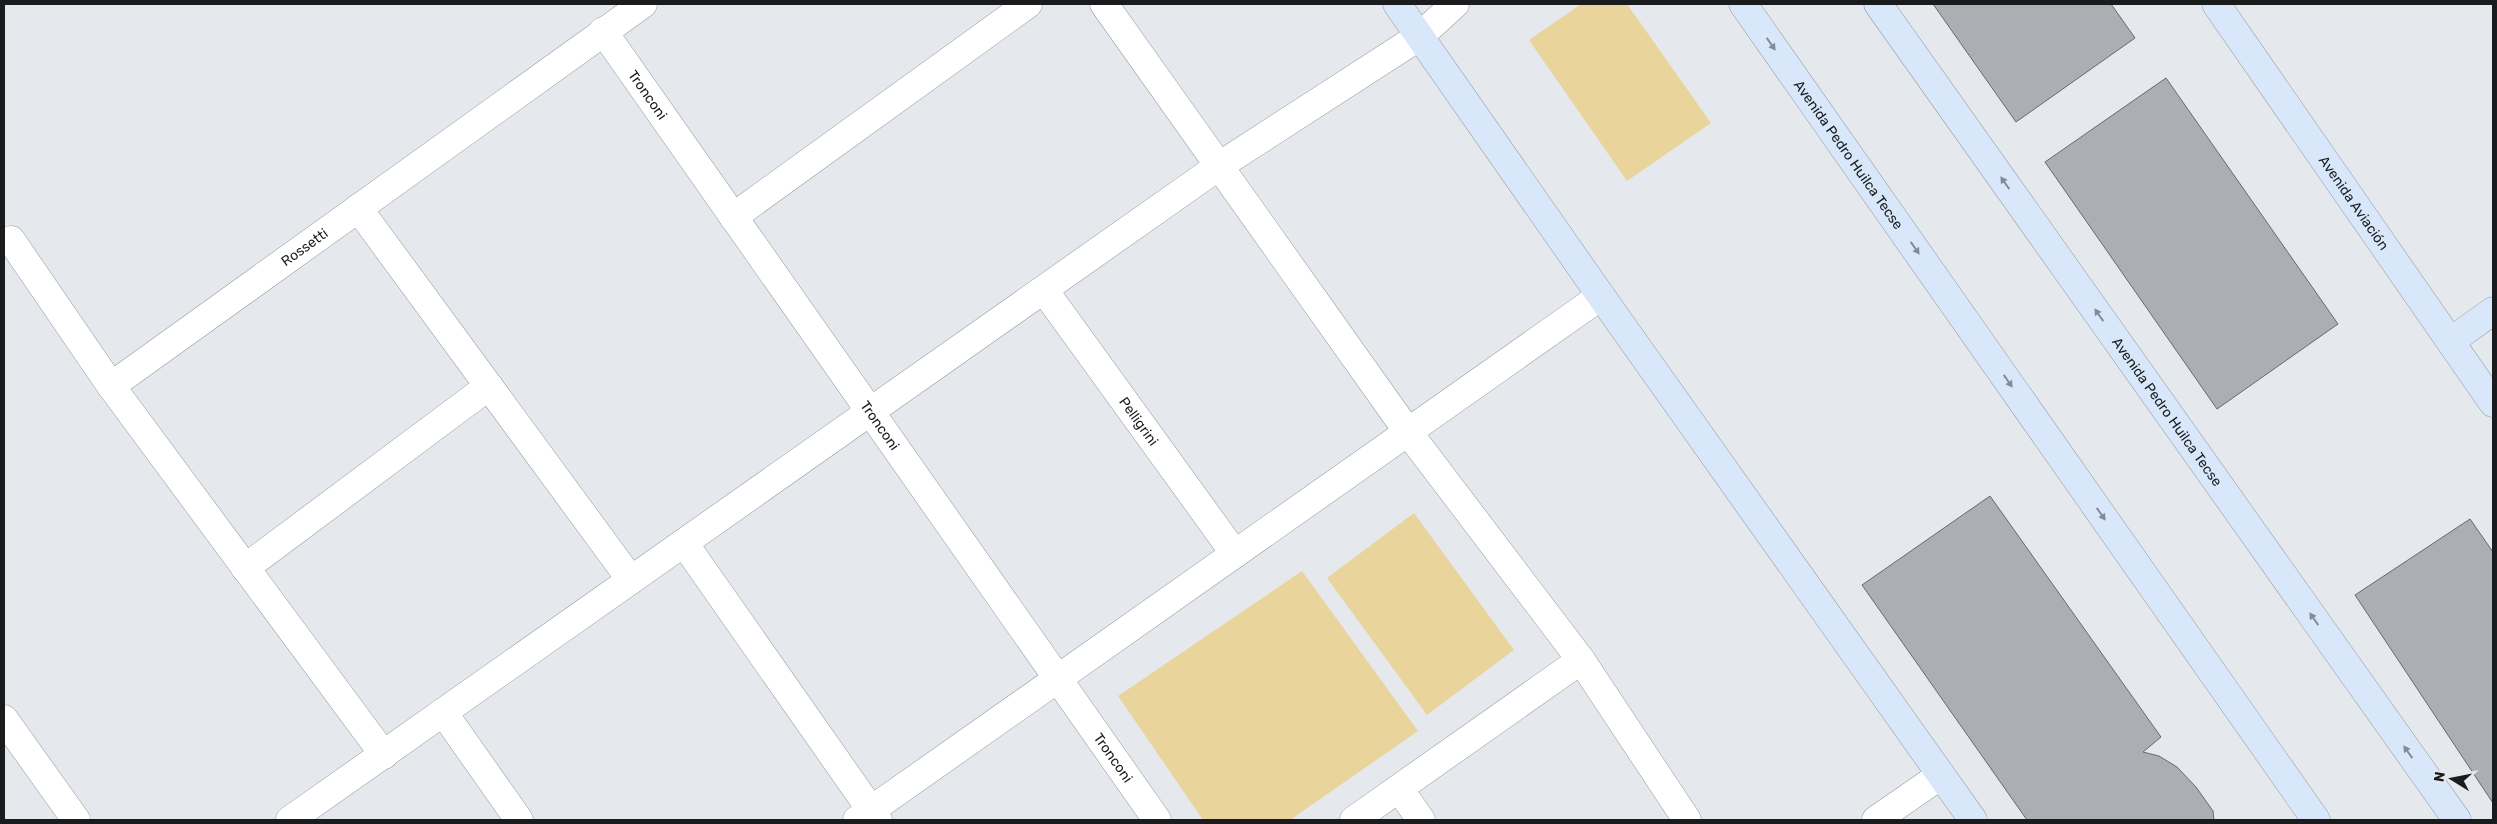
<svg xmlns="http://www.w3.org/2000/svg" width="2497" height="824" viewBox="0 0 2497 824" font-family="Rubik,sans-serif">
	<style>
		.green { fill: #e9d59c }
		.building { fill: #abafb4; stroke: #66696d }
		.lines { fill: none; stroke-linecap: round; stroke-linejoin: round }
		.street-casing { stroke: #979a9f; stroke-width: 29 }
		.secondary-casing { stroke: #979a9f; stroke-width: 29 }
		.street { stroke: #fff; stroke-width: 28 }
		.secondary { stroke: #d8e7fa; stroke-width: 28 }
		.oneway { fill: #828b97 }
		.labels { text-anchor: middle; stroke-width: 4.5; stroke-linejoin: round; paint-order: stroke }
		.street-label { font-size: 14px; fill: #1a1b1d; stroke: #e5e8ed }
	</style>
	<rect width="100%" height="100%" fill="#e5e8ed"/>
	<path class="green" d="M1581,4h46l84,119 -84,58 -98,-141z
		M1414,513l100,137 -87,65 -100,-137z
		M1302,571l116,160 -128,89h-87l-85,-124z"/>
	<path class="building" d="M1933,4h178l24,34 -119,84z
		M2166,78l172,246 -121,85 -172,-247z
		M1990,496l171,241 -18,15 16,4 18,11 19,20 17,24 1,9h-187l-165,-235z
		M2470,519l23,33v251l-138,-208z"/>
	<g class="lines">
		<defs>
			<g id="street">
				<path d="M1104,4l304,428 173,228 106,160"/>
				<path id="s1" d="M603,31l554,789"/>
				<path d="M358,208l273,372"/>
				<path d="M733,217l295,-213"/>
				<path id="s2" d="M11,240l100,146 532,-382"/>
				<path id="s3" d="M1044,290l191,264"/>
				<path d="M111,386l273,369"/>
				<path d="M684,543l194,277"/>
				<path d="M245,568l244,-182"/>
				<path d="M443,712l76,108"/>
				<path d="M4,719l72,101"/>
				<path d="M1400,790l21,30"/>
				<path d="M290,820l929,-654 201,-130 35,-32"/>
				<path d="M857,820l744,-524"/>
				<path d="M1354,820l227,-160"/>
				<path d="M1876,820l65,-45"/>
			</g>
			<g id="secondary">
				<path d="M1397,4l204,292 372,524"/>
				<path id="s4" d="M1743,4l573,816"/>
				<path id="s5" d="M1878,4l579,816"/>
				<path id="s6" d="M2216,4l277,399"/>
				<path d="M2451,341l42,-30"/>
			</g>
		</defs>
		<use href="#street" class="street-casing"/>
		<use href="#secondary" class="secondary-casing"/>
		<use href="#street" class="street"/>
		<use href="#secondary" class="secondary"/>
	</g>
	<defs><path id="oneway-solid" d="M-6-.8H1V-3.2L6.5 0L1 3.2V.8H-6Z" transform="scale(1.25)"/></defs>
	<g class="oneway">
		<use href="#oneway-solid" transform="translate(1771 44) rotate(55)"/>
		<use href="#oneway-solid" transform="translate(2005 183) rotate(-125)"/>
		<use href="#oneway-solid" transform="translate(1915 248) rotate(55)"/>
		<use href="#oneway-solid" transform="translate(2099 315) rotate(-125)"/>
		<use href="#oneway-solid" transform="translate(2008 381) rotate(55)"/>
		<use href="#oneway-solid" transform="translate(2101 514) rotate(55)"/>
		<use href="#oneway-solid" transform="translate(2314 619) rotate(-125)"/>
		<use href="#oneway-solid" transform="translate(2408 752) rotate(-125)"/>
	</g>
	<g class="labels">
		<g class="street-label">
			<text dy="5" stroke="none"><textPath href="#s1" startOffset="78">Tronconi</textPath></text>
			<text dy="5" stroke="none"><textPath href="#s4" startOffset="184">Avenida Pedro Huilca Tecse</textPath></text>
			<text dy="5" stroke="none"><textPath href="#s6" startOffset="242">Avenida Aviación</textPath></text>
			<text dy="5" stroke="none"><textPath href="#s2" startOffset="415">Rossetti</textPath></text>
			<text dy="5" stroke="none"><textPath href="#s5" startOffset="500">Avenida Pedro Huilca Tecse</textPath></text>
			<text dy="5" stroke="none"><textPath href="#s3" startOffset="162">Pelligrini</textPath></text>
			<text dy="5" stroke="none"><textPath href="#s1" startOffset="482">Tronconi</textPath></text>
			<text dy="5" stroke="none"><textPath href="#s1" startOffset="888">Tronconi</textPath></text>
		</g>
	</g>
	<rect width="2497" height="824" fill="none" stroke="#1a1b1d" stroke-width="10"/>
	<g transform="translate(2452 779) rotate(280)" stroke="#e5e8ed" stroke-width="4" paint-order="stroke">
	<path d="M0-4L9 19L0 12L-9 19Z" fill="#1a1b1d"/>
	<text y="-8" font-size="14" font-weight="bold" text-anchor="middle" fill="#1a1b1d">N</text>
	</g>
</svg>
